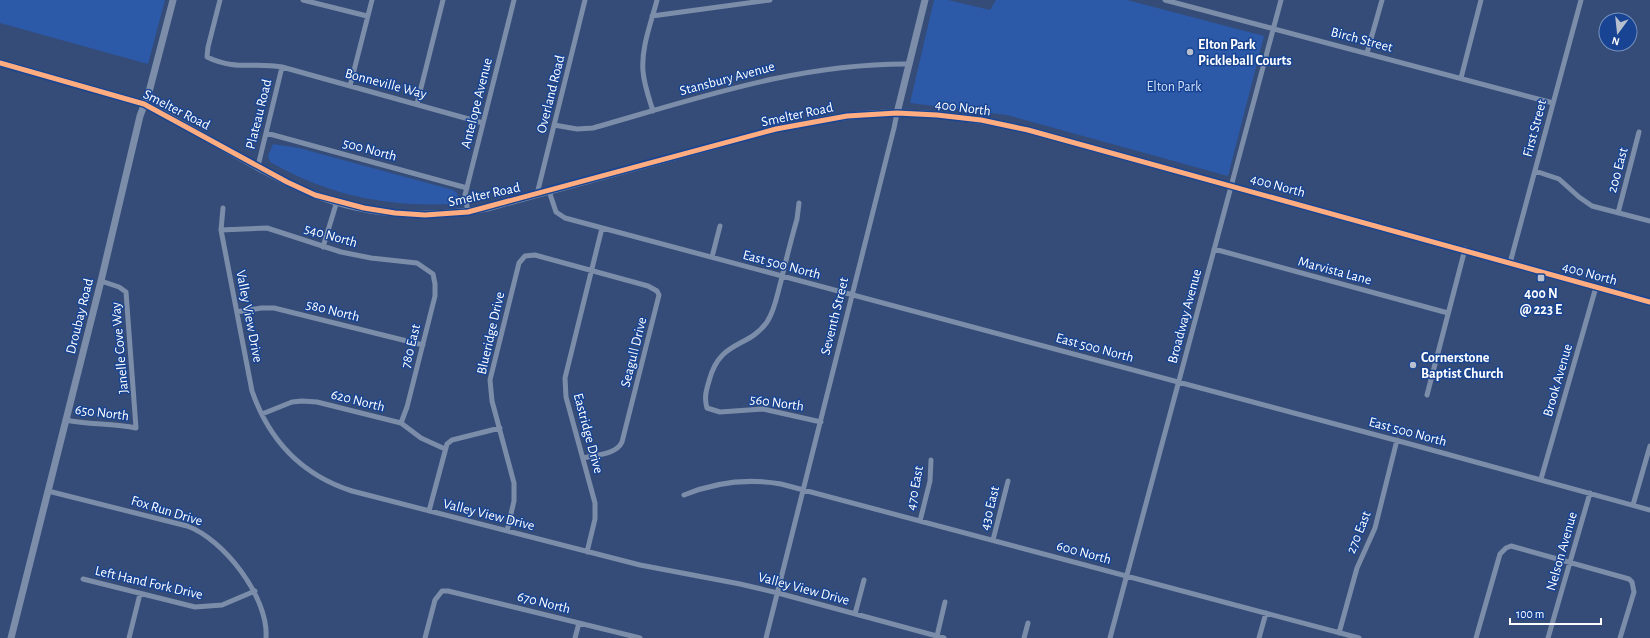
<svg xmlns="http://www.w3.org/2000/svg" width="1650" height="638" viewBox="0 0 1650 638" font-family="'Alegreya Sans',sans-serif">
	<style>
		.green { fill: #2c5aa9 }
		.lines { fill: none; stroke-linecap: round; stroke-linejoin: round }
		.minor { stroke: #7c8daa; stroke-width: 5 }
		.tertiary { stroke: #7c8daa; stroke-width: 7 }
		.cycleway-casing { stroke: #184493; stroke-width: 8 }
		.cycleway { stroke: #ffac80; stroke-width: 5 }
		.poi-dot { fill: #b8c0cf; stroke: #184493; stroke-width: 1.5 }
		.labels { text-anchor: middle; stroke-width: 3; stroke-linejoin: round; paint-order: stroke }
		.street-label { font-size: 14px; fill: #fff; stroke: #184493 }
		.poi-label { font-size: 14px; font-weight: bold; fill: #fff; stroke: #184493; text-anchor: start }
		.park-label { font-size: 14px; fill: #cedffb; stroke: #184493 }
	</style>
	<rect width="100%" height="100%" fill="#344c77"/>
	<path class="green" d="M0,0h165l-17,64 -148,-41z
		M934,0h14l42,10 6,-10h131l137,36 -36,140 -221,-61 -97,-12z
		M273,144l26,4 147,40c8,2 12,3 13,12l-4,4c-69,3 -125,-8 -185,-42l-2,-6z"/>
	<g class="lines">
		<path class="minor" d="M220,0l-12,47 -1,10c29,14 46,5 75,10l201,56
			M303,0l64,16
			M1165,0l388,103
			M652,16l118,-16
			M1367,53l15,-53
			M0,63l144,41
			M1461,78l20,-78
			M350,86l22,-86
			M417,104l26,-104
			M653,111c-4,-13 -9,-26 -10,-40 -2,-23 8,-48 14,-71
			M554,125l23,4 16,-1c106,-30 205,-65 317,-64
			M266,133l201,55
			M258,166l24,-99
			M1535,171l24,8 20,18 13,9 58,15
			M549,191l7,21 9,6 845,226 240,66
			M537,194l48,-194
			M799,203l-2,16c-6,21 -11,41 -16,62 -4,14 -6,29 -14,41 -19,27 -47,17 -58,59 -3,10 -5,17 -2,27l13,4 43,-3 58,13
			M223,208l-2,22 31,161c17,49 50,84 100,100l288,74 100,19 38,9 166,45
			M468,212l-3,-17 49,-195
			M1618,213l21,-81
			M221,230l46,-2 74,24 30,6 46,5 16,11 2,10v12l-28,111 -6,16
			M323,247l14,-46
			M1214,249l234,64
			M712,257l8,-31
			M1510,263l71,-263
			M237,312l24,-4h13l149,37
			M1427,395l38,-146
			M262,414l30,-12 10,-1 15,1 84,21 20,15 24,11
			M66,420c23,5 46,3 70,8l-10,-136 -7,-5 -18,-6
			M1541,479l55,-192
			M48,491l139,35c37,13 82,72 79,112
			M684,495c32,-13 63,-17 97,-11l578,154
			M1633,505l17,-59
			M429,511l18,-67 5,-4 48,-12
			M920,521l10,-40 1,-21
			M507,531l7,-30v-18l-22,-82 -2,-21 29,-117 6,-7 10,-1 113,31 9,5 2,4 -37,147c-6,13 -27,13 -39,16
			M993,540l15,-59
			M587,552l8,-33v-16l-29,-106 -1,-19 37,-150
			M83,579l112,28 27,-2 33,-14
			M855,614l9,-34
			M1339,633l18,-65 18,-40 22,-88
			M937,636l8,-34
			M129,638l11,-44
			M425,638l10,-38 7,-9h6l192,47
			M575,638l4,-15
			M766,638l128,-510 3,-15
			M1024,638l4,-15
			M1110,638l171,-638
			M1259,638l7,-25
			M1476,638l24,-84 6,-6 5,-2 118,33 3,3 2,10 -14,46
			M1548,638l42,-145"/>
		<path class="tertiary" d="M144,104c58,28 110,66 169,90 55,22 117,25 174,14l289,-79c40,-8 80,-16 121,-16 44,0 88,7 131,17l622,172
			M897,113l28,-113
			M11,638l90,-357 39,-165 9,-24 24,-92"/>
		<defs>
			<path id="cycleway" d="M0,63l144,41 143,78 28,13 49,13 31,5 30,2 43,-3 308,-83 71,-13 50,-3 40,2 44,5 47,10 622,172"/>
		</defs>
		<use href="#cycleway" class="cycleway-casing"/>
		<use href="#cycleway" class="cycleway"/>
	</g>
	<g class="poi-dot">
		<circle cx="1190" cy="52" r="4"/>
		<rect x="1537" y="274" width="8" height="8" rx="2"/>
		<circle cx="1413" cy="365" r="4"/>
	</g>
	<g class="labels">
		<g class="street-label">
			<text transform="translate(1362 39) rotate(15)" y="5">Birch Street</text>
			<text transform="translate(727 78) rotate(-15)" y="5">Stansbury Avenue</text>
			<text transform="translate(386 83) rotate(15)" y="5">Bonneville Way</text>
			<text transform="translate(550 94) rotate(-76)" y="5">Overland Road</text>
			<text transform="translate(476 103) rotate(-76)" y="5">Antelope Avenue</text>
			<text transform="translate(963 107) rotate(7)" y="5">400 North</text>
			<text transform="translate(177 109) rotate(27)" y="5">Smelter Road</text>
			<text transform="translate(258 114) rotate(-76)" y="5">Plateau Road</text>
			<text transform="translate(797 114) rotate(-12)" y="5">Smelter Road</text>
			<text transform="translate(1534 128) rotate(-75)" y="5">First Street</text>
			<text transform="translate(370 149) rotate(15)" y="5">500 North</text>
			<text transform="translate(1617 170) rotate(-75)" y="5">200 East</text>
			<text transform="translate(1278 185) rotate(15)" y="5">400 North</text>
			<text transform="translate(484 194) rotate(-12)" y="5">Smelter Road</text>
			<text transform="translate(331 235) rotate(16)" y="5">540 North</text>
			<text transform="translate(782 264) rotate(15)" y="5">East 500 North</text>
			<text transform="translate(1335 270) rotate(15)" y="5">Marvista Lane</text>
			<text transform="translate(1590 273) rotate(15)" y="5">400 North</text>
			<text transform="translate(333 310) rotate(14)" y="5">580 North</text>
			<text transform="translate(79 316) rotate(-76)" y="5">Droubay Road</text>
			<text transform="translate(250 316) rotate(79)" y="5">Valley View Drive</text>
			<text transform="translate(834 316) rotate(-76)" y="5">Seventh Street</text>
			<text transform="translate(1184 316) rotate(-75)" y="5">Broadway Avenue</text>
			<text transform="translate(490 333) rotate(-77)" y="5">Blueridge Drive</text>
			<text transform="translate(410 346) rotate(-76)" y="5">780 East</text>
			<text transform="translate(1095 347) rotate(15)" y="5">East 500 North</text>
			<text transform="translate(119 348) rotate(-95)" y="5">Janelle Cove Way</text>
			<text transform="translate(633 352) rotate(-76)" y="5">Seagull Drive</text>
			<text transform="translate(1557 380) rotate(-74)" y="5">Brook Avenue</text>
			<text transform="translate(358 400) rotate(14)" y="5">620 North</text>
			<text transform="translate(777 402) rotate(8)" y="5">560 North</text>
			<text transform="translate(102 412) rotate(7)" y="5">650 North</text>
			<text transform="translate(1408 431) rotate(15)" y="5">East 500 North</text>
			<text transform="translate(589 433) rotate(75)" y="5">Eastridge Drive</text>
			<text transform="translate(914 488) rotate(-79)" y="5">470 East</text>
			<text transform="translate(989 508) rotate(-76)" y="5">430 East</text>
			<text transform="translate(167 510) rotate(17)" y="5">Fox Run Drive</text>
			<text transform="translate(489 514) rotate(14)" y="5">Valley View Drive</text>
			<text transform="translate(1358 532) rotate(-68)" y="5">270 East</text>
			<text transform="translate(1561 551) rotate(-74)" y="5">Nelson Avenue</text>
			<text transform="translate(1084 552) rotate(15)" y="5">600 North</text>
			<text transform="translate(149 582) rotate(13)" y="5">Left Hand Fork Drive</text>
			<text transform="translate(804 588) rotate(15)" y="5">Valley View Drive</text>
			<text transform="translate(544 602) rotate(14)" y="5">670 North</text>
		</g>
		<g class="poi-label">
			<text x="1198" y="49">Elton Park<tspan x="1198" dy="16">Pickleball Courts</tspan></text>
			<text x="1541" y="298" text-anchor="middle">400 N<tspan x="1541" dy="16">@ 223 E</tspan></text>
			<text x="1421" y="362">Cornerstone<tspan x="1421" dy="16">Baptist Church</tspan></text>
		</g>
		<g class="park-label">
			<text x="1174" y="91">Elton Park</text>
		</g>
	</g>
	<g transform="translate(1618 32) rotate(195)"><circle r="19" fill="#184493" stroke="#748fbe"/>
	<path d="M0-3L7 15L0 10L-7 15Z" fill="#b8c0cf"/>
	<text y="-6" font-size="11" font-weight="bold" text-anchor="middle" fill="#ffffff">N</text>
	</g>
	<path d="M1510 618v6h91v-6" fill="none" stroke="#ffffff" stroke-width="2"/>
	<text x="1516" y="618" font-size="12" fill="#ffffff" stroke="#184493" stroke-width="3" paint-order="stroke">100 m</text>
</svg>
